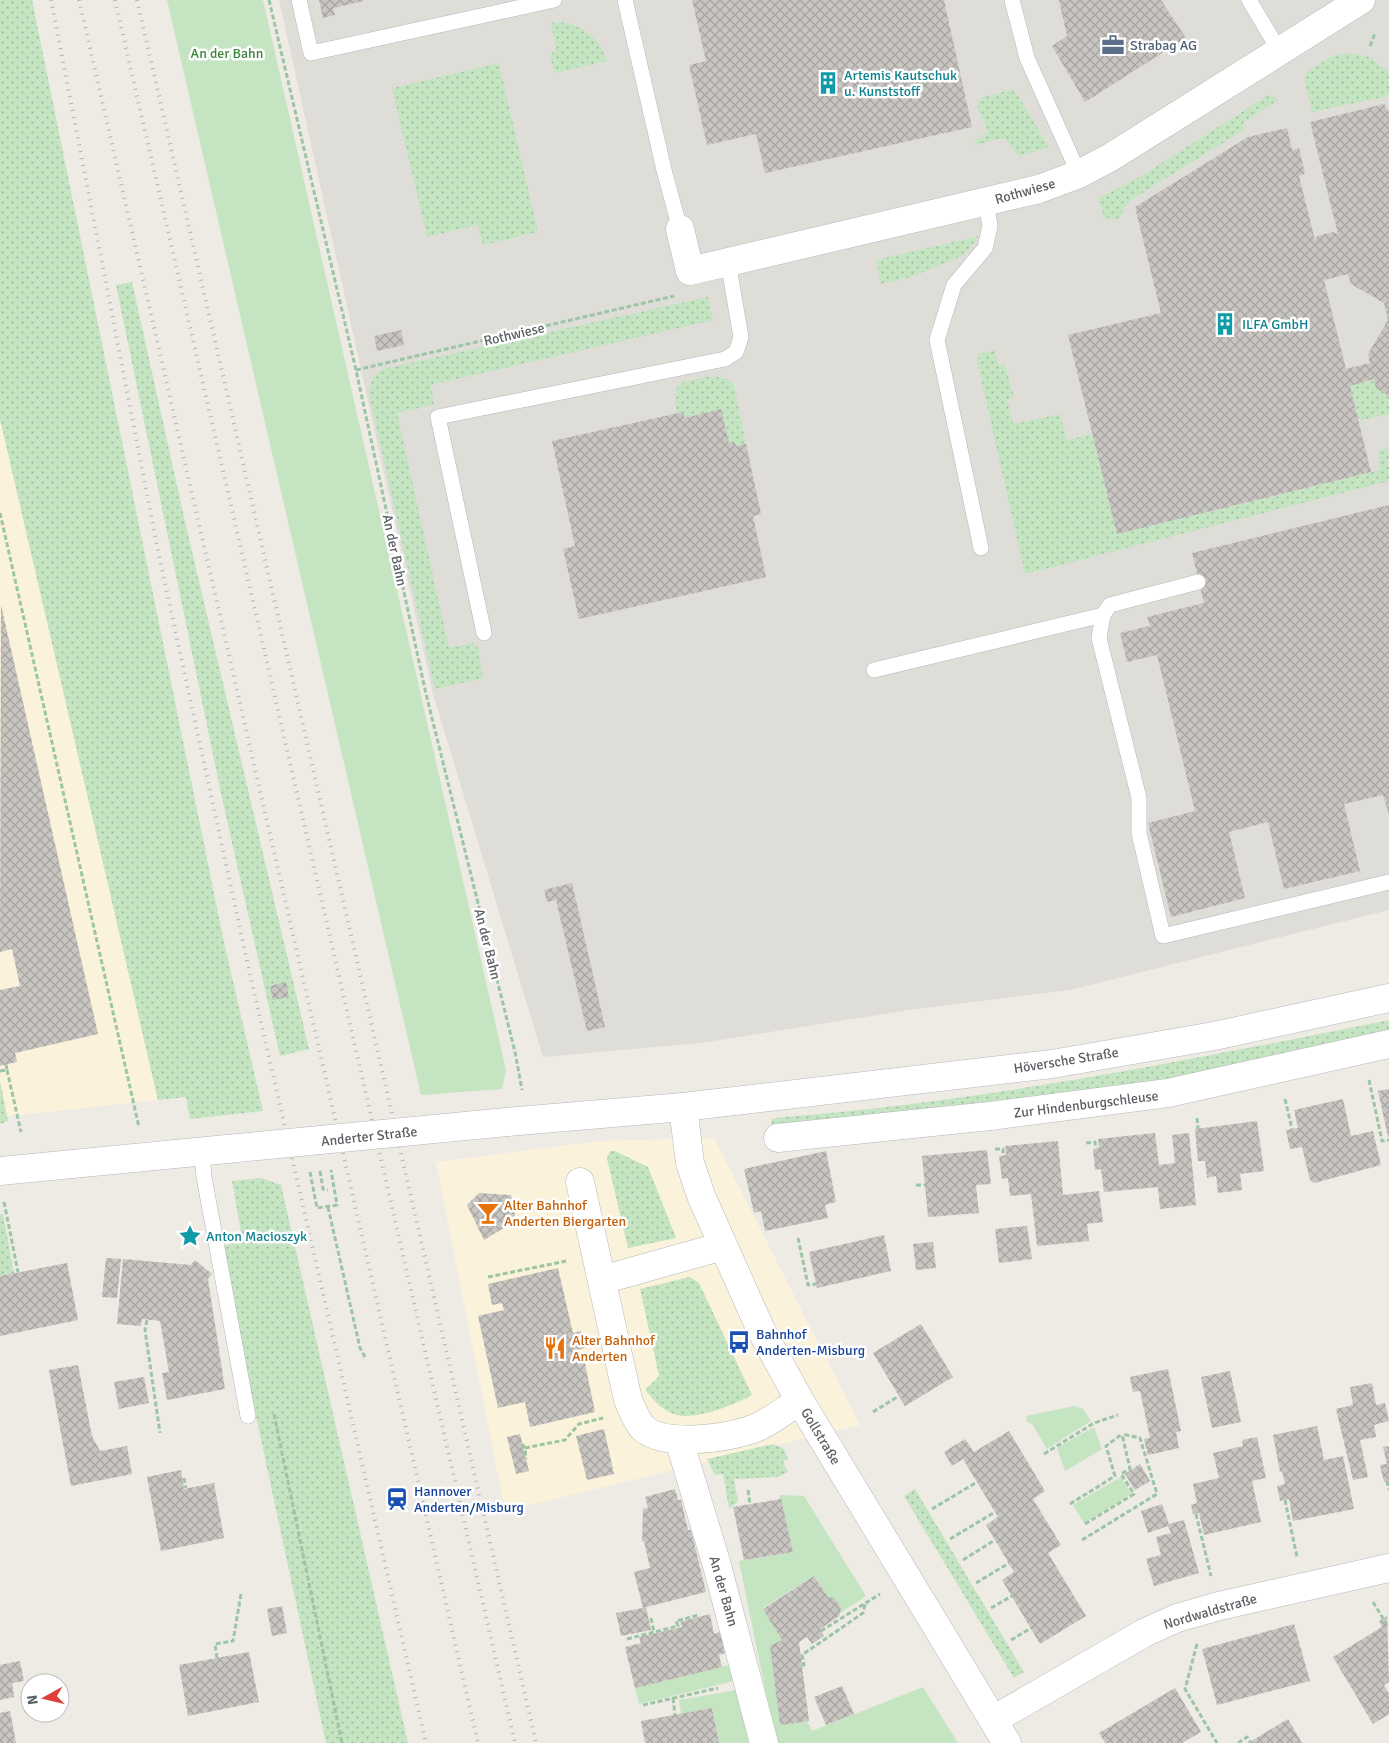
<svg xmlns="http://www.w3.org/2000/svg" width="1389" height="1743" viewBox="0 0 1389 1743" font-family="Signika,sans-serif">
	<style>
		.commercial { fill: #fbf2db }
		.industrial { fill: #dfddd8 }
		.grass { fill: url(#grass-dots) }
		.garden { fill: #c4e4c2 }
		.building { fill: url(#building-cross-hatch); fill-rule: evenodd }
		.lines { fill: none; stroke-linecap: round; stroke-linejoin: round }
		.lane-casing { stroke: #b4b7ba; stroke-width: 16 }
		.street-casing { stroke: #b4b7ba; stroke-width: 29 }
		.secondary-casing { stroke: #b3b7bb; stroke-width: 29 }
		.path { stroke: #9cc5a5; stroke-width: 3; stroke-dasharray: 5 2.5; stroke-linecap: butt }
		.lane { stroke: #fff; stroke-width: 15 }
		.street { stroke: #fff; stroke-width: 28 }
		.secondary { stroke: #fff; stroke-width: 28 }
		.rail { stroke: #b2b3b4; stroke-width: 4; stroke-dasharray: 1 6; stroke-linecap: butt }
		.secondary-bridge-casing { stroke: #b3b7bb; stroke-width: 29; stroke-linecap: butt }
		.secondary-bridge { stroke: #fff; stroke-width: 28 }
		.labels { text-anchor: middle; stroke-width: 5; stroke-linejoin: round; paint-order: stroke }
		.service-label { font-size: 14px; fill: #4e5e75; stroke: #fff; text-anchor: start }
		.park-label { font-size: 14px; fill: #3b843b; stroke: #fff }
		.culture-label { font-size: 14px; fill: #0d838f; stroke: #fff; text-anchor: start }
		.street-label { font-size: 14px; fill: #5c6064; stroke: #fff }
		.food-label { font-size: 14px; fill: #c56008; stroke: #fff; text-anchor: start }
		.transit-label { font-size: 14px; fill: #164399; stroke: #fff; text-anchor: start }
	</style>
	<defs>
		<pattern id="grass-dots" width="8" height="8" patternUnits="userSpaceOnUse" patternTransform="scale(1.25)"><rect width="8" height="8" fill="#c4e4c2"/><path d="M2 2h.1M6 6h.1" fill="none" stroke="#a2bca1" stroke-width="1.8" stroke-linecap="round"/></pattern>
		<pattern id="building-cross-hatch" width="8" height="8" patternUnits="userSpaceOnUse" patternTransform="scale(1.25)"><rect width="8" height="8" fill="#c9c6c2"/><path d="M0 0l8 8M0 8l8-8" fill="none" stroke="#a6a4a1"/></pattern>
	</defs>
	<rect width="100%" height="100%" fill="#eeebe4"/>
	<path class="commercial" d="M0,421l68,292 90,387 -158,17z
		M714,1138l146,287 -355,86 -69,-349 163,-21z"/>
	<path class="industrial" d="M279,0h1110v910l-319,80 -161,20 -208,33 -158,14 -110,-363z"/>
	<path class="grass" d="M0,0h32l193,947 38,164 -73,8 -4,-22 -28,3 -158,-681z
		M560,22c25,4 39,16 47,39l-52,12 -5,-18 6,-6 -5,-26z
		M1349,53l20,4 20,15v24l-77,16 -8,-33 3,-7 25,-16z
		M499,63l39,169 -55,13 -5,-20 -51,12 -35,-149z
		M1014,89l35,58 -30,9 -15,-18 -29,7 -1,-3 14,-11 -11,-25 3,-8z
		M1268,95l5,1 5,4 -35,23 1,7 -115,71 -10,17 -6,2 -9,-3 -6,-19 42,-21z
		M979,236l-15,19 -53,22 -30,7 -5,-24z
		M132,282l54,244 123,523 -29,7 -58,-258 -106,-513z
		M708,297l5,23 -282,65 3,20 -37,8 52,235 24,-5 5,5 5,30 -48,11 -66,-295c0,-13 3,-17 14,-25z
		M995,350l3,15 7,-1 9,33 -7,3 6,24 47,-10 7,26 25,-6 25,100 263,-64 -2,-19 9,-4 2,9 -2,11h2v14l-364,93 -48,-213 2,-7z
		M712,376l16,3 6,6 12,59 -10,2 -7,-3 -8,-33 -36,8 -2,-6 -6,1c-7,-35 7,-31 35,-37z
		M1374,379l3,9 12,8v18l-27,6 -4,-2 -8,-32z
		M1389,1020v12l-204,44 -79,13 -335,36 1,-6 12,-2c204,-16 405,-57 605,-97z
		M0,1081l8,40 -8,3z
		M610,1151h5l33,16 28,71 -48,10 -21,-89z
		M261,1178l20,7 127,558h-82l-106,-495 22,-10 -10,-57z
		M0,1214h3l11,59 -14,3z
		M690,1277l9,6 53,112c-18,10 -61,28 -81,18 -11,-5 -19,-15 -26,-23l14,-14 -19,-87z
		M773,1444l11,5 4,10 -5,3 5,10 -10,5 -44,2 4,23 -9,6 -6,-34 -8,1 -8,-16z
		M915,1489l109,183 -10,6 -110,-182z"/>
	<path class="garden" d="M167,0h96l243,1070 -4,19 -81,6z
		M1074,1406l9,3 8,12 -44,28 -15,-25 -5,-2 -1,-6z
		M1094,1427l8,22 -37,22 -8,-23z
		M1121,1477l10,17 -47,29 -11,-18z
		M779,1495l25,1 62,100 -27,18 -25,-38 -51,32 19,32 -12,7 42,84 111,-44 35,56h-182l-37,-182 54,-9z
		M729,1665l5,16 -95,23 -4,-16z
		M736,1690l13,53h-30l-7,-35 -31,6 -2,-14z"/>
	<path class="building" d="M319,0h44v1l-30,7 2,7 -12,3z
		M692,0h252l28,127 -207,46 -9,-39 -49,11 -18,-80 17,-4z
		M1059,0h102l25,38 -101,64 -33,-56 15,-10z
		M1384,104l5,8v284l-13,-8 -2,-9 -24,7 21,86 -254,62 -49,-199 93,-22 -26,-106 113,-70 39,-9 5,22 7,-2 6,26 -6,2 16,64 2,-4 16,-4 5,2 -28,-112zM1348,274l3,10 33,19 4,17 -20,34 2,9 -24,6 -22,-89z
		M401,330l3,15 -27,6 -3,-15z
		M721,409l8,34 6,-1 1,4 10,-2 15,70 -8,2 13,61 -187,42 -16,-70 12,-3 -23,-105 131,-29 2,6z
		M1389,505v310l-6,-20 -39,9 16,67 -76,18 -16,-67 -39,10 16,66 -74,19 -23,-94 47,-12 -38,-156 -30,7 -7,-29 30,-7 -3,-9 57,-14 -12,-50z
		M1,605l97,429 -83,19 2,9 -17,4v-76l20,-4 -8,-37 -12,3z
		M572,883l33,144 -18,4 -31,-131 -9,2 -3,-12z
		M286,982l3,15 -16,3 -3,-14z
		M1389,1089v47l-1,1 -10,-46z
		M1343,1099l8,37 22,-5 8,34 -67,18 -4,-3 -8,-33 -12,2 -4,-19 12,-2 -4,-18z
		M1257,1121l7,50 -24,3 2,16 -24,3 -2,-17 -9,2 -2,-17h-7l-3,-32z
		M1155,1133l4,32 16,-2 -3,-28 17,-2 7,72 -36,4 -2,-22 -54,5 -3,-23 -6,1 -2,-21 6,-1 -1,-9z
		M1058,1141l5,54 36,-4 4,31 -16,2 2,17 -52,5 -6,-52 -21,2 -2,-18 -6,1 -3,-23 7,-1 -1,-9z
		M987,1150l4,34 -15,1 3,28 -51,4 -6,-61z
		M826,1151l10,51 -11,3 3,13 -63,13 -4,-20 -7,2 -10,-44z
		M479,1193l32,2 2,11 4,1 -5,16 -28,17 -17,-35z
		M1027,1226l5,33 -33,4 -4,-34z
		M884,1235l7,36 -74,17 -8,-36z
		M933,1242l3,26 -20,2 -3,-26z
		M106,1258l15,1 -4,39 -15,-1z
		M123,1259l68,6 4,-5 17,14 -4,5 17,110 -58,11 -5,-27 7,-1 -9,-51 -18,-2 -1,7 -24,-2z
		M67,1263l11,57 -78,16v-60z
		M558,1268l15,65 8,-2 4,17 -9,2 1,6 6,-2 12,58 -65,15 -5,-25 -27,6 -20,-92 26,-6 -2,-7 -10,2 -4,-21z
		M921,1324l32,53 -48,29 -32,-53z
		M78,1365l14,71 8,15 27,-5 5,28 -61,12 -22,-116z
		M1168,1369l13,62 -5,1 3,16 -31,7 -4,-16 6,-1 -10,-47 -7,1 -3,-15z
		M1230,1371l11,51 -29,6 -11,-51z
		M144,1377l5,26 -30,6 -5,-27z
		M1372,1383l4,22 9,-2 4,18 -15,4 2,12 -16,3 8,37 -15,3 -17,-71 17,-4 -3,-18z
		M1317,1426l7,34 19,-4 11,53 -61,12 -4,-22 -9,2 -3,-15 8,-2 -3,-13 -2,1 -7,-37z
		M604,1429l10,45 -27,6 -11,-44z
		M1009,1431l36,60 -12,8 28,46 -13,8 38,63 -46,28 -38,-64 12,-8 -28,-47 12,-8 -35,-58 -11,7 -8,-14 21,-13 9,13z
		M520,1434l9,37 -13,3 -9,-37z
		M1257,1437l9,41 -14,3 9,41 -57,13 -5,-22 -6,1 -2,-9 6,-2 -4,-19 26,-6 -6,-25 30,-7 -1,-6z
		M1389,1446v35l-5,1 -4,-17 7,-1 -4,-17z
		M1140,1464l10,17 -15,9 -10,-16z
		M181,1470l3,19 30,-6 10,55 -63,13 -14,-74z
		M675,1489l3,11h3l7,30h3l15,62 -60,15 5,23 -30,6 -5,-23 27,-5 -9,-36 16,-4 -6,-27 -2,1 1,-33 5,-1 -3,-11z
		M781,1499l12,53 -49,8 -11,-53z
		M1162,1504l7,20 15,-4 15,53 -45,13 -8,-27 15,-4 -5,-18 15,-4 -3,-7 -20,7 -7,-22z
		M814,1576l14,21 6,1 7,10 -2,8 -19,13 4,7 -12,8 -5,-7 -8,5 10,79 -29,4 -10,-79 12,-6 -19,-31z
		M282,1606l5,27 -15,3 -5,-27z
		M710,1614l4,20 6,-2 5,21 -6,2 3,12 -87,21 -10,-41 16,-4 -2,-6 43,-10 -2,-5z
		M1387,1616l2,66 -5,3 5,9v20l-16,10 -40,-67 49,-30 -3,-6z
		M1294,1624l16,57 -93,24 -15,-56z
		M249,1652l10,50 -71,14 -9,-51z
		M20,1661l4,20 -12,2 2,14 -14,3v-35z
		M842,1686l12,28 -28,11 -12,-28z
		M1175,1688l26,44 -19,11h-77l-6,-10z
		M712,1708l7,35h-74l-4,-22z
		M10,1711l6,32h-16v-30z
		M1288,1719l14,24h-54z"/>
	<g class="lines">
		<defs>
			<path id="lane" d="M299,0l12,53 243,-53
				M625,0l39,170 16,59
				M1012,0l15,58 52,116
				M1249,0l31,52
				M981,548l-44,-208 17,-55 31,-37 5,-22 -4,-24
				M1198,582l-88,23 -7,10 -4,23 40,160v35l24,103 226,-54
				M484,633l-46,-216 287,-58 11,-7 5,-15 -13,-75
				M874,670l229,-55
				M202,1152l2,25 44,239"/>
			<path id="street" d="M680,229l10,42 349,-82 40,-15 32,-17 250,-157
				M683,1107l7,56 12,35 59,132 39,71 207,342
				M778,1138l212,-22 178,-23 221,-49
				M580,1182l48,218c4,8 8,20 14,27 21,21 83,11 108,3 17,-5 34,-20 50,-29
				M602,1280l121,-34
				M679,1440l37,122 48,181
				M993,1720l151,-87 33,-15 42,-12 170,-38"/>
			<path id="secondary" d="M507,1122l176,-15 369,-43 162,-28 175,-38
				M0,1171l227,-22"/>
		</defs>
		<use href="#lane" class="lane-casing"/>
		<use href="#street" class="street-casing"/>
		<use href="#secondary" class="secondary-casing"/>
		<path class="path" d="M269,0l87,370 70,324 89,358 7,38
			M1370,46l5,-13
			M356,370l318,-74
			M0,513l139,614
			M7,1070l14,62
			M0,1071l7,-1 -1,-6
			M1369,1080l13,61 7,-1
			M1285,1099l7,30
			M1197,1118l1,11
			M1086,1143l9,-1 1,6
			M995,1149h8v7
			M320,1171l3,18 5,1
			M310,1172l7,36 20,-3 -6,-35
			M916,1185h9
			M4,1202l14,70
			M328,1207l32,141 5,9
			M798,1238l10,47 8,-1
			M488,1277l78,-16
			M147,1320l-2,10 15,103
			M873,1412l26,-16
			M274,1414l68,329
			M522,1444l3,4 1,11
			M525,1448l40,-8 14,-16 24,-6
			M1044,1454l50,-31 24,-8
			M184,1478l2,10
			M1387,1481l2,9
			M748,1490l2,14
			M1285,1500l12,57
			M1070,1504l45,-28 -9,-30 16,-12
			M932,1509l45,-27
			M1196,1514l15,62
			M1085,1524l49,-30 -13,-20 9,-5 -8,-35
			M950,1539l45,-27
			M1082,1540l75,-46 -17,-56 -18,-4
			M963,1560l32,-20
			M976,1583l33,-20
			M1373,1602l14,23
			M991,1608l21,-12
			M651,1618l3,14
			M821,1631l59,-37
			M627,1639l51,-13 -2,-5 23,-6
			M1011,1640l20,-12
			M1197,1644l-12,45 32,54
			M217,1658l-2,-14 18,-3 8,-47
			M802,1665h2l-2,-10 61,-42 2,-9
			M673,1698l2,17
			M643,1705l75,-17
			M1238,1743l9,-6 3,5"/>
		<use href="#lane" class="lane"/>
		<use href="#street" class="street"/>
		<use href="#secondary" class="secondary"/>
		<path class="rail" d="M51,0l107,551 91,419 177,773
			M79,0l399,1743
			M115,0l400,1743
			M137,0l399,1743"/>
		<defs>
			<path id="secondary-bridge" d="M227,1149l280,-27"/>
		</defs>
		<use href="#secondary-bridge" class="secondary-bridge-casing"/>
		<use href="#secondary-bridge" class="secondary-bridge"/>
	</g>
	<defs>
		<symbol id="office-bare" viewBox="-9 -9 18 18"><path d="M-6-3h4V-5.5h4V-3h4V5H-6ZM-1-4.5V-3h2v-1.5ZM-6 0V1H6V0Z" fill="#5c6f8a" stroke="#fff" stroke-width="2.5" paint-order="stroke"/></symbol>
		<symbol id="building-bare" viewBox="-9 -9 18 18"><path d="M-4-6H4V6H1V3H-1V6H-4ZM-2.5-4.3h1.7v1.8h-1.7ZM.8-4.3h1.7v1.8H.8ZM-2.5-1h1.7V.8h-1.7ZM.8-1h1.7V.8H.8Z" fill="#0f9aa8" stroke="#fff" stroke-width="2.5" paint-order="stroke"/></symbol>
		<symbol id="bar-bare" viewBox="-9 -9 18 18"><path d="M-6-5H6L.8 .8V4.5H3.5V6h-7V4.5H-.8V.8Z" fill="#e8710a" stroke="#fff" stroke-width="2.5" paint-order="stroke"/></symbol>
		<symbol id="sight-bare" viewBox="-9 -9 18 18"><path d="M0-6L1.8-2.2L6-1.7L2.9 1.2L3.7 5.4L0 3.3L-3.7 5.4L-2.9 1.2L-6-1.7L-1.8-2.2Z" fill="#0f9aa8" stroke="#fff" stroke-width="2.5" paint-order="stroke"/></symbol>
		<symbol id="bus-bare" viewBox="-9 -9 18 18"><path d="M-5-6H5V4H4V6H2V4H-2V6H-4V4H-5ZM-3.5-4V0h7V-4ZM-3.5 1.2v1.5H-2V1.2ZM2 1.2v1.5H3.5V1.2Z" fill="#1a4fb4" stroke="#fff" stroke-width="2.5" paint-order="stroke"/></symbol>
		<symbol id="restaurant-bare" viewBox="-9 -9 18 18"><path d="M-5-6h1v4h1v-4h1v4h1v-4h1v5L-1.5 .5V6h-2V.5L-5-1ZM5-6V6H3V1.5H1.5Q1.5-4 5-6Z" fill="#e8710a" stroke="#fff" stroke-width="2.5" paint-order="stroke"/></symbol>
		<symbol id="station-bare" viewBox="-9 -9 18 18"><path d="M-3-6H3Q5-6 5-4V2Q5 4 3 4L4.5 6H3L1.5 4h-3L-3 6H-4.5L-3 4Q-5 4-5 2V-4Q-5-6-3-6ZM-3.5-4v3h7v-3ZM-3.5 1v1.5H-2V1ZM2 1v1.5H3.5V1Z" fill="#1a4fb4" stroke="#fff" stroke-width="2.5" paint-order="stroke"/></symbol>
	</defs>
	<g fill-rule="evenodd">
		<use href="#office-bare" x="1097" y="29" width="32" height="32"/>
		<use href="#building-bare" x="812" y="67" width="32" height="32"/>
		<use href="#building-bare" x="1209" y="308" width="32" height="32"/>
		<use href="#bar-bare" x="472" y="1197" width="32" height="32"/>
		<use href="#sight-bare" x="174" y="1220" width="32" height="32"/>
		<use href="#bus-bare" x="723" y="1326" width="32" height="32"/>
		<use href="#restaurant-bare" x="539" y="1332" width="32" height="32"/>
		<use href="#station-bare" x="381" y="1483" width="32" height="32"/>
	</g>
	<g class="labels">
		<g class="service-label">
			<text x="1130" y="50">Strabag AG</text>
		</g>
		<g class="park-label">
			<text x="227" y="58">An der Bahn</text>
		</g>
		<g class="culture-label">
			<text x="844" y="80">Artemis Kautschuk<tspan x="844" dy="16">u. Kunststoff</tspan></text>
			<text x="1242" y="329">ILFA GmbH</text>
			<text x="206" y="1241">Anton Macioszyk</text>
		</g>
		<g class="street-label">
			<text transform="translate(1025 191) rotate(-16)" y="5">Rothwiese</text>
			<text transform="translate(514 334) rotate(-13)" y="5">Rothwiese</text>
			<text transform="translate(395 550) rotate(78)" y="5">An der Bahn</text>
			<text transform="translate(488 944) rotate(76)" y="5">An der Bahn</text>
			<text transform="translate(1066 1060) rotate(-9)" y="5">Höversche Straße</text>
			<text transform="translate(1086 1104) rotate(-7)" y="5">Zur Hindenburgschleuse</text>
			<text transform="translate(369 1136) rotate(-6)" y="5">Anderter Straße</text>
			<text transform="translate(821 1436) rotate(59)" y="5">Gollstraße</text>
			<text transform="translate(724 1591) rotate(74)" y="5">An der Bahn</text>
			<text transform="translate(1210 1611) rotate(-16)" y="5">Nordwaldstraße</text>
		</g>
		<g class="food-label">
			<text x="504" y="1210">Alter Bahnhof<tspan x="504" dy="16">Anderten Biergarten</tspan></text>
			<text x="572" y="1345">Alter Bahnhof<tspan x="572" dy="16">Anderten</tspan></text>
		</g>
		<g class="transit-label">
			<text x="756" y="1339">Bahnhof<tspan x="756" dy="16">Anderten-Misburg</tspan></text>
			<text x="414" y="1496">Hannover<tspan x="414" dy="16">Anderten/Misburg</tspan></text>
		</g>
	</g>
	<g transform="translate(45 1698) rotate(262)"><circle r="24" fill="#ffffff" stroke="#bebfc1"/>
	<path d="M0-4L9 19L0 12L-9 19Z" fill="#de3f3a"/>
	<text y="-8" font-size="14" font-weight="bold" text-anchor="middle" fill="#5c6064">N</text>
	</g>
</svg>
